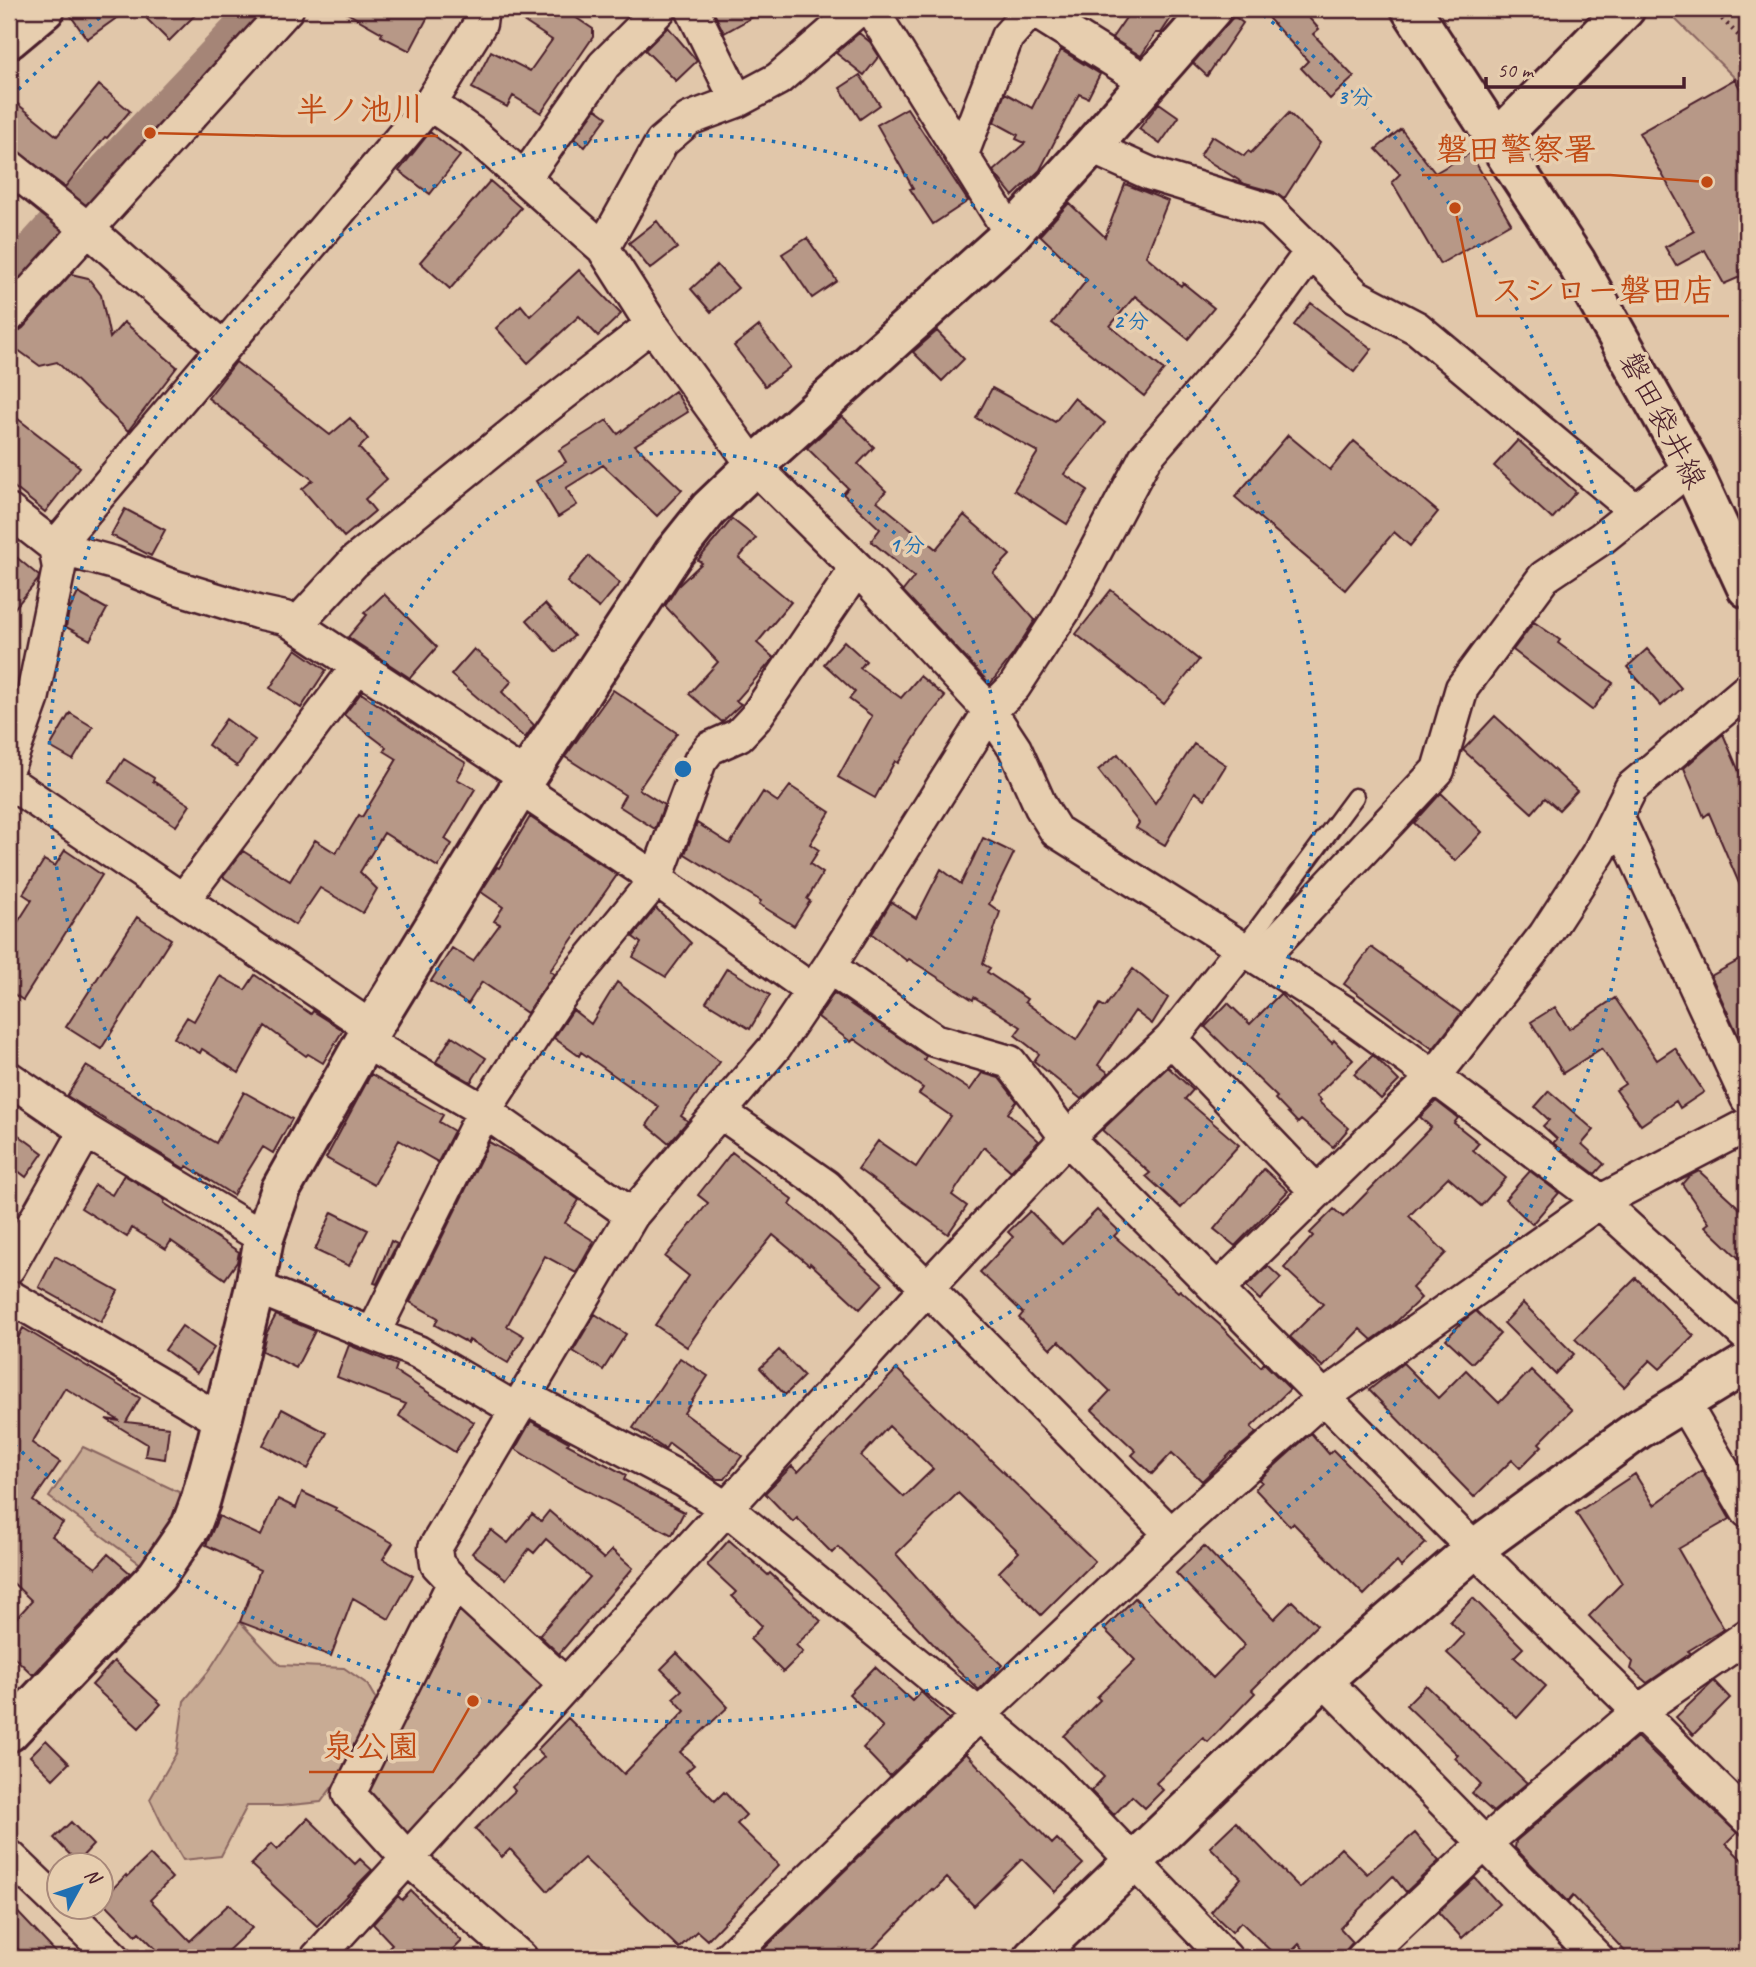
<svg xmlns="http://www.w3.org/2000/svg" width="1756" height="1967" viewBox="0 0 1756 1967" font-family="Caveat,'Klee One',sans-serif">
	<style>
		.green { fill: #c8ab94; stroke: #896560; stroke-width: 2 }
		.lines { fill: none; stroke-linecap: round; stroke-linejoin: round }
		.river { stroke: #a58577; stroke-width: 47 }
		.building { fill: #b79887; stroke: #4a1f2b; stroke-width: 2; fill-rule: evenodd }
		.service-casing { stroke: #4a1f2b; stroke-width: 21 }
		.minor-casing { stroke: #4a1f2b; stroke-width: 37 }
		.tertiary-casing { stroke: #4a1f2b; stroke-width: 44 }
		.secondary-casing { stroke: #4a1f2b; stroke-width: 44 }
		.path { stroke: #4a1f2b; stroke-width: 4.5; stroke-dasharray: 2 5; stroke-linecap: butt }
		.service { stroke: #e7ceaf; stroke-width: 16 }
		.minor { stroke: #e7ceaf; stroke-width: 32 }
		.tertiary { stroke: #e7ceaf; stroke-width: 38 }
		.secondary { stroke: #e7ceaf; stroke-width: 38 }
		.ring { fill: none; stroke: #1f6fb2; stroke-width: 3.5; stroke-dasharray: 3.5 7 }
		.labels { text-anchor: middle; stroke-width: 7; stroke-linejoin: round; paint-order: stroke }
		.street-label { font-size: 30px; fill: #4a1f2b; stroke: #e7ceaf }
		.centre { fill: #1f6fb2; stroke: #e7ceaf; stroke-width: 3.5 }
		.ring-label { font-size: 21px; text-anchor: middle; font-weight: bold; fill: #1f6fb2; stroke: #e7ceaf; stroke-width: 7; stroke-linejoin: round; paint-order: stroke }
		.leader { fill: none; stroke: #c04a14; stroke-width: 2.5 }
		.callout-dot { fill: #c04a14; stroke: #e7ceaf; stroke-width: 2.5 }
		.callout-label { font-size: 32px; text-anchor: middle; font-weight: bold; fill: #c04a14; stroke: #e7ceaf; stroke-width: 7; stroke-linejoin: round; paint-order: stroke }
	</style>
	<rect width="100%" height="100%" fill="#e1c7aa"/>
	<filter id="ink" filterUnits="userSpaceOnUse"><feTurbulence type="fractalNoise" baseFrequency=".0143" numOctaves="2"/><feDisplacementMap in="SourceGraphic" scale="14" xChannelSelector="R" yChannelSelector="G"/><feConvolveMatrix kernelMatrix="1 2 1 2 8 2 1 2 1" color-interpolation-filters="sRGB"/></filter>
	<g filter="url(#ink)">
		<path class="green" d="M1665,9h82v81z
			M83,1447l117,55 -43,74 -108,-79z
			M454,1582l112,103 -166,165 -50,-87 -29,39 -40,4h-34l-26,50 -38,4 -20,-34 -13,-27 27,-47 7,-51 24,-29 32,-50 40,43 64,3 23,16 19,33z"/>
		<g class="lines">
			<path class="river" d="M9,284c83,-95 172,-183 257,-275"/>
		</g>
		<path class="building" d="M66,9h63l-42,30z
			M157,9h44l-32,32 -22,-22z
			M340,9h92l-22,42 -29,-15 1,-3z
			M505,9h58l30,20v8l-52,76 -28,-17 -6,11 -35,-19 19,-37 39,20 22,-31z
			M712,9h55l-43,24z
			M1132,9h45l-16,24h-5l-15,23 -29,-18z
			M1260,9h41l18,20 -6,5 41,43 -24,22 -29,-31 7,-7z
			M1234,16l9,7 -36,53 -14,-13z
			M668,27l29,34 -21,20 -31,-31z
			M859,33l11,9 9,14 -15,19 -28,-22z
			M1061,50l39,24 -12,24 -9,-4 -39,76 -27,26 -20,-25 32,-28 -9,-4 2,-4 -24,-13 11,-29 27,15z
			M860,75l20,30 -20,14 -20,-31z
			M1735,79l12,23v172l-23,10 -19,-34 -29,16 -11,-19 29,-16 -55,-98z
			M99,85l31,26 -23,27 -2,-1 -40,50 -56,-42v-48l48,39z
			M1159,103l20,14 -19,27 -21,-15z
			M907,108l61,93 -35,23 -23,-35 3,-1 -36,-63z
			M596,109l11,8 -22,30 -11,-8z
			M1289,113l31,30 -36,56 -10,-7 -29,-8 -45,-28 12,-20 32,20 4,-5 3,2z
			M1401,129l34,44 35,-20 41,70 -71,41 -48,-82 8,-8 -24,-25z
			M430,132l30,24 -30,38 -31,-23z
			M490,181l31,27 -71,81 -30,-27z
			M1125,184l43,17 -22,55 35,30 2,-3 31,25 -26,31 -53,-43 -25,30 54,44 -20,26 -92,-73 35,-43 -47,-45 29,-32 36,34z
			M657,221l20,27 -27,21 -21,-26z
			M807,238l30,43 -25,17 -30,-44z
			M717,265l21,23 -27,24 -20,-23z
			M579,270l42,44 -23,22 -19,-20 -51,47 -32,-35 25,-23 9,11z
			M71,274l17,4 13,17 9,43 14,-16 53,45 -49,64 -71,-69 -17,4 -22,-16 -2,-17 7,-5z
			M1311,303l61,46 -18,23 -60,-47z
			M759,326l31,41 -25,19 -31,-40z
			M937,331l27,28 -22,22 -29,-29z
			M236,362l94,73 20,-17 18,21 -9,9 28,31 -22,20 10,12 -31,26 -42,-48 11,-9 -105,-82z
			M992,388l63,34 19,-24 31,25 -41,51 24,16 -21,34 -53,-34 24,-38 -62,-34z
			M675,391l13,21 -53,33 47,45 -25,26 -54,-51 -37,23 11,17 -19,12 -22,-36 30,-19 -7,-12 48,-30 11,14z
			M9,412l71,55 -35,45 -36,-29z
			M842,416l32,31 -16,17 28,27 -9,10 59,48 28,-34 46,40 -17,18 42,47 -23,36 -22,28 -87,-93 11,-14 -43,-36 9,-12 -37,-35 5,-6 -41,-40z
			M1288,435l42,35 24,-29 84,71 -28,34 -16,-14 -49,58 -110,-93z
			M1518,440l58,52 -24,27 -58,-53z
			M125,509l40,21 -14,26 -40,-21z
			M732,519l24,19 -17,20 52,44 -34,41 17,15 -38,43 5,3 -19,18 -33,-28 29,-32 -53,-56 13,-20 24,-23 -4,-3z
			M9,551l30,25 -1,4 -29,35z
			M589,556l31,27 -21,25 -32,-26z
			M1111,590l88,70 -35,44 -88,-70z
			M78,593l29,16 -17,31 -24,-13 3,-16z
			M384,594l53,53 -27,31 -62,-41 19,-22 -3,-2z
			M545,604l29,32 -18,16 -29,-32z
			M1534,622l26,18 -2,3 55,40 -21,27 -79,-60z
			M844,641l22,20 -6,7 41,30 19,-22 25,21 -18,22 -29,44 -3,-2 -20,37 -37,-21 34,-61 -23,-17 6,-7 -31,-28z
			M296,649l30,21 -25,38 -31,-20z
			M474,649l38,32 -10,11 32,33 -9,13 -74,-63z
			M1647,649l34,39 -20,18 -34,-39z
			M613,690l64,43 -38,56 25,16 -9,24 -36,-23 6,-11 -60,-38z
			M361,693l76,52 29,18 -9,16 18,10 -30,50 7,5 -14,23 -54,-34 -24,39 17,17 -14,24 -43,-25 -25,37 -72,-48 20,-26 47,30 25,-41 21,13 23,-38 3,2 35,-58 -13,-8 2,-4 -42,-32z
			M70,713l23,14 -20,33 -23,-13z
			M1495,716l82,75 -18,19 -14,-12 -13,15 -69,-63z
			M226,719l29,21 -18,26 -29,-21z
			M1723,734l24,56v112l-38,-89 -5,4 -20,-49z
			M1194,744l32,21 -21,34 -10,-7 -30,53 -29,-17 3,-5 -41,-53 20,-16 37,49z
			M124,759l30,19 -1,3 37,24 -14,21 -67,-44z
			M790,786l40,26 -20,32 9,6 -9,14 13,9 -16,26 3,2 -16,25 -35,-22 2,-3 -76,-47 12,-31 33,21 33,-52 15,10z
			M1441,793l41,39 -27,29 -41,-38z
			M530,817l87,58 -67,96 4,3 -27,39 -45,-31 -14,22 -37,-23 21,-33 21,13 27,-37 -6,-3 9,-14 -22,-15 16,-25 2,1z
			M983,838l31,15 -25,51 11,8 -17,52 7,4 -3,4 40,27 -2,3 51,38 24,-36 5,3 28,-38 35,29 -16,26 -17,-13 -37,54 11,8 -28,26 -47,-38 5,-7 -24,-19 6,-8 -47,-30 -1,3 -64,-41 -2,2 -35,-27 19,-32 25,16 25,-49 20,15z
			M65,850l37,25 -79,125 -14,-9v-55l23,-36 -9,-6 21,-34 11,6z
			M656,908l35,35 -25,34 -33,-20 8,-14 -8,-6z
			M137,917l34,22 -70,110 -35,-22z
			M1371,947l90,66 -28,36 -89,-65z
			M1747,956v99l-36,-79z
			M727,968l43,27 -20,34 -44,-27z
			M255,975l56,39 2,-3 30,19 -20,33 -15,-9 -2,2 -41,-30 -26,47 -37,-24 -2,4 -26,-15 13,-21 7,4 26,-45 25,14z
			M617,982l103,80 -39,54 7,5 -19,22 -22,-18 12,-18 -78,-55 -2,4 -25,-18 19,-28 18,14z
			M834,993l92,63 -2,4 46,30 12,-17 17,5 18,23 -9,12 31,28 -28,30 -27,-24 -32,48 15,11 -19,28 -90,-65 20,-28 38,26 35,-51 -32,-22 4,-6 -69,-49 -3,3 -33,-25z
			M1280,994l52,49 2,-3 19,20 -37,36 5,4 -2,2 30,26 -16,19 -32,-27 -3,3 -23,-24 2,-2 -72,-70 23,-24 22,21z
			M1615,998l42,62 18,-12 29,44 -24,16 -4,-7 -35,24 -25,-35 9,-6 -23,-36 -39,25 -32,-51 24,-15 14,22z
			M452,1036l34,22 -15,24 -35,-20z
			M1373,1055l26,26 -18,18 -27,-25z
			M86,1066l130,77 28,-51 48,27 -19,34 -10,-6 -30,48 -46,-29 -2,3 -118,-73z
			M1168,1067l25,23 -8,9 54,46 -58,63 -35,-32 4,-3 -48,-43z
			M371,1074l72,41 -4,7 15,9 -16,31 -39,-22 -25,45 -48,-27z
			M1549,1091l45,39 -12,14 22,20 -9,10 -42,-31 4,-4 -14,-13 6,-6 -14,-13z
			M1436,1101l22,17 -4,5 25,20 -6,7 33,28 -25,28 -33,-29 -39,39 37,37 -34,35 9,10 -28,27 -21,15 -12,-11 -37,38 -33,-30 33,-33 -39,-36 29,-32 -3,-3 24,-24 9,8 88,-90 -11,-10z
			M9,1128l34,25 -17,24 -17,-13z
			M489,1142l38,21 52,37 -14,23 29,18 -18,32 -31,-17 -38,70 17,10 -16,27 -39,-23 -1,3 -33,-18 3,-7 -28,-16z
			M732,1152l61,48 -3,5 57,46 36,33 -23,25 -50,-46 -1,2 -36,-30 -53,65 -33,47 -32,-22 34,-49 -24,-19 43,-54 -10,-8z
			M1264,1169l24,22 -53,55 -21,-17z
			M1530,1171l29,22 -27,31 -27,-25z
			M1699,1171l48,44v51l-42,-40 4,-3 -27,-39 7,-8z
			M124,1175l41,25 -1,3 75,49 -2,10 -12,17 -54,-38 -5,8 -34,-21 -5,9 -46,-29 14,-23 17,10z
			M1097,1210l22,21 -5,5 64,56 2,-2 40,35 41,42 3,-4 26,26 -39,38 5,6 -23,20 -1,-1 -30,29 -30,-28 -20,21 -20,-19 4,-4 -44,-41 18,-19 -51,-50 -8,8 -32,-31 4,-5 -43,-41 33,-35 -5,-5 22,-21 32,33z
			M332,1212l36,18 -19,36 -34,-16z
			M391,1241l6,3 -20,40 -3,-1z
			M55,1256l63,35 -17,31 -62,-35z
			M1268,1266l13,12 -21,22 -14,-13z
			M1636,1278l58,58 -34,33 -10,-9 -26,27 -49,-48z
			M1523,1303l51,51 -19,20 -51,-51z
			M1476,1311l24,23 -28,29 -26,-24 17,-18z
			M595,1314l31,20 -23,36 -30,-19z
			M276,1315l39,16 -19,37 -34,-17 4,-17z
			M182,1326l32,22 -17,25 -32,-23z
			M23,1328l117,70 -14,24 43,5 -4,32 -20,-3 2,-12 -41,-25 14,2 -55,-33 -33,55 28,19 -27,39 30,22 -11,13 44,32 12,-14 22,19 -97,102 -24,-23v-26l23,-25 -23,-22v-224z
			M349,1345l48,20 -2,6 79,51 -19,30 -56,-36 7,-12 -69,-27z
			M779,1350l25,26 -19,19 -25,-27z
			M680,1358l28,18 -24,37 58,43 -17,23h-8l-48,-36 -4,6 -32,-21z
			M1403,1363l35,35 28,-28 33,33 32,-33 41,40 -33,33 3,3 -22,22 -8,-8 -38,37 -105,-107z
			M897,1369l198,192 -54,54 -42,-43 20,-20 -61,-59 -62,61 63,71 43,40 -23,25 -26,-25 -80,-85 -35,-33 -6,6 -35,-35 -4,4 -28,-29 27,-27 6,6zM889,1426l44,43 -29,28 -43,-41z
			M282,1409l45,24 -19,36 -45,-24z
			M531,1421l38,21 -2,2 59,31 -2,5 60,32 -12,23 -111,-58 -46,-28z
			M1311,1433l18,21 4,-4 93,93 -25,24 -4,-5 -33,33 -71,-72 -3,3 -35,-37 7,-7 -3,-2z
			M1702,1470l28,49 -52,30 46,80 -36,22 3,2 -44,30 -16,-14 2,-7 -44,-46 33,-33 -46,-70 59,-39 19,31z
			M302,1492l34,16 -1,2 58,33 -10,16 30,17 -24,43 -36,-21 -22,58 -91,-34 20,-52 -54,-25 13,-29 42,20 17,-37 18,9z
			M549,1511l55,48 8,-9 21,18 -74,86 -20,-19 51,-58 -44,-38 -12,14 -5,-4 -23,30 -34,-26 19,-23 17,13 24,-29 9,7z
			M729,1540l39,35 2,-2 51,48 -25,24 7,7 -20,20 -33,-33 12,-13 -30,-30 4,-4 -29,-27z
			M1204,1546l70,73 18,-18 25,24 -65,65 3,3 -47,49 -5,-4 -47,45 7,7 -18,18 -13,-12 -18,19 -23,-24 13,-14 -40,-41 36,-36 -3,-3 38,-37 -31,-31 31,-31 78,80 32,-33 -69,-72z
			M1473,1598l50,50 -9,9 32,29 -29,32 -70,-65 17,-18 -14,-14z
			M677,1653l51,54 -48,45 14,13 -8,7 29,29 9,-9 22,23 -9,9 42,41 -72,75 -10,-9 -18,17 -95,-90 -36,33 -38,-42 -8,8 -27,-28 40,-38 -3,-4 32,-30 -7,-7 31,-32 56,56 61,-63 -12,-13 9,-8 -21,-21z
			M114,1661l47,43 -22,24 -47,-43z
			M875,1667l37,34 9,-9 28,27 -59,57 -27,-28 20,-21 -34,-33z
			M1714,1681l16,17 -37,37 -17,-18z
			M1426,1685l101,98 -34,29 -21,-19 9,-9 -26,-26 3,-3 -52,-50z
			M1637,1737l100,96 -11,11 21,21v93h-116l-58,-62 -5,6 -53,-54 1,-7z
			M46,1740l23,23 -16,16 -23,-23z
			M966,1753l86,91 5,-5 26,25 -28,28 -33,-33 -48,47 -27,-28 -13,13 -2,-2 -68,69h-93l-8,-8z
			M308,1818l47,46 5,-5 12,11 -55,56 -66,-61 20,-21 6,6z
			M71,1822l22,23 -16,17 -23,-24z
			M1236,1822l64,66 41,-40 26,26 48,-41 24,28 -33,31 -13,-16 -53,52 13,14 -14,16h-28l-12,-14 -14,14h-7l-37,-36 -9,10 -21,-20 30,-34 -31,-31z
			M150,1855l22,23 -22,22 40,41 39,-37 23,24 -32,30h-55l-26,-26 -3,3 -34,-35 24,-25 1,2z
			M1475,1878l24,26 -37,34 -24,-26z
			M411,1891l51,50 -17,17h-68l15,-14 -19,-20 25,-28 4,4z
			M9,1903l52,55h-35l-17,-18z"/>
		<g class="lines">
			<defs>
				<path id="service" d="M1243,948l112,-151"/>
				<path id="minor" d="M692,9l45,92
					M871,9l140,225
					M1031,9l117,73
					M430,104l42,29 131,115 49,77 102,141 103,102 133,143 25,38 26,58 15,24 288,181 90,65 156,116 157,143
					M1091,147l60,27 118,36 87,86 61,32 219,183
					M962,154l45,-117 25,-28
					M9,166l80,64 134,118
					M524,179l80,-114 56,-56
					M603,248l59,-106 27,-23 48,-18 41,-22 81,-70
					M9,316l278,-307
					M9,511l46,36 59,16 58,23 85,26 28,6 241,159
					M55,547l375,-443 50,-80 2,-15
					M296,625l58,-63 173,-140 125,-97
					M9,764l23,-64 27,-132 -4,-21
					M9,782l363,246
					M520,788l136,91 157,112
					M1617,816l130,282
					M183,900l175,-234
					M1260,959l178,-189 24,-82 82,-111 58,-39 89,-71
					M829,967l105,73 76,22 57,76 407,411 273,269
					M1171,1039l146,153
					M364,1041l120,70 148,104
					M9,1078l77,53 178,107
					M720,1112l106,74 345,348
					M9,1267l77,-136
					M255,1287l163,65 99,58
					M1218,1289l216,-212 111,-142 54,-83 32,-64 116,-98
					M9,1296l213,125
					M373,1334l111,-223 76,-115 96,-117 44,-118 10,-13 29,-13 16,-17 102,-150
					M525,1397l158,83 44,29 252,206 72,61 175,182
					M1683,1402l64,109
					M454,1582l-105,212 58,64 114,100
					M1323,1679l274,279
					M566,1685l-112,-103 -17,-18 -2,-16 197,-333 143,-168 54,-80 161,-256 24,-24 49,-75 82,-154 98,-114 68,-92
					M9,1856l51,49
					M62,1908l52,50
					M317,1958l609,-669 141,-151 104,-99 72,-91
					M728,1958l251,-243 192,-181 154,-138 274,-194 148,-77
					M1363,1958l121,-114 155,-133 108,-75"/>
				<path id="tertiary" d="M9,39l36,-30
					M1498,139l127,-130
					M9,1732l148,-156 34,-50 9,-24 17,-61 38,-154 9,-49 17,-49 91,-161 154,-251 147,-223 36,-45 45,-43 257,-232 80,-87 121,-138
					M1033,1958l290,-279 151,-130 165,-120 108,-66"/>
				<path id="secondary" d="M1411,9l165,253 115,205 56,121"/>
			</defs>
			<use href="#service" class="service-casing"/>
			<use href="#minor" class="minor-casing"/>
			<use href="#tertiary" class="tertiary-casing"/>
			<use href="#secondary" class="secondary-casing"/>
			<path class="path" d="M1712,9l35,35"/>
			<use href="#service" class="service"/>
			<use href="#minor" class="minor"/>
			<use href="#tertiary" class="tertiary"/>
			<use href="#secondary" class="secondary"/>
		</g>
	</g>
	<g class="ring">
		<circle cx="683" cy="769" r="317"/>
		<circle cx="683" cy="769" r="634"/>
		<path d="M11 97A951 951 0 0 1 111 9M1255 9A951 951 0 1 1 11 1441"/>
	</g>
	<g class="labels">
		<g class="street-label">
			<text transform="translate(1663 420) rotate(62)" y="10">磐田袋井線</text>
		</g>
	</g>
	<circle cx="683" cy="769" r="10" class="centre"/>
	<g class="ring-label">
		<text x="1355" y="104">3 分</text>
		<text x="1131" y="328">2 分</text>
		<text x="907" y="552">1 分</text>
	</g>
	<path class="leader" d="M150 133L282 136H438M1707 182L1610 175H1422M1455 208L1477 316H1729M473 1701L433 1772H309"/>
	<g class="callout-dot">
		<circle cx="150" cy="133" r="7"/>
		<circle cx="1707" cy="182" r="7"/>
		<circle cx="1455" cy="208" r="7"/>
		<circle cx="473" cy="1701" r="7"/>
	</g>
	<g class="callout-label">
		<text x="360" y="120">半ノ池川</text>
		<text x="1516" y="160">磐田警察署</text>
		<text x="1603" y="301">スシロー磐田店</text>
		<text x="371" y="1757">泉公園</text>
	</g>
	<rect width="1756" height="1967" fill="none" stroke="#e7ceaf" stroke-width="35"/>
	<rect x="18" y="18" width="1721" height="1932" fill="none" stroke="#4a1f2b" stroke-width="2.5" filter="url(#ink)"/>
	<g transform="translate(80 1886) rotate(50)"><circle r="33" fill="#e7ceaf" stroke="#a8887a" stroke-width="2"/>
	<path d="M0-5L12 26L0 18L-12 26Z" fill="#1f6fb2"/>
	<text y="-10" font-size="19" font-weight="bold" text-anchor="middle" fill="#4a1f2b">N</text>
	</g>
	<path d="M1486 77v10h198v-10" fill="none" stroke="#4a1f2b" stroke-width="3.5"/>
	<text x="1497" y="77" font-size="21" fill="#4a1f2b" stroke="#e7ceaf" stroke-width="5" paint-order="stroke">50 m</text>
</svg>
